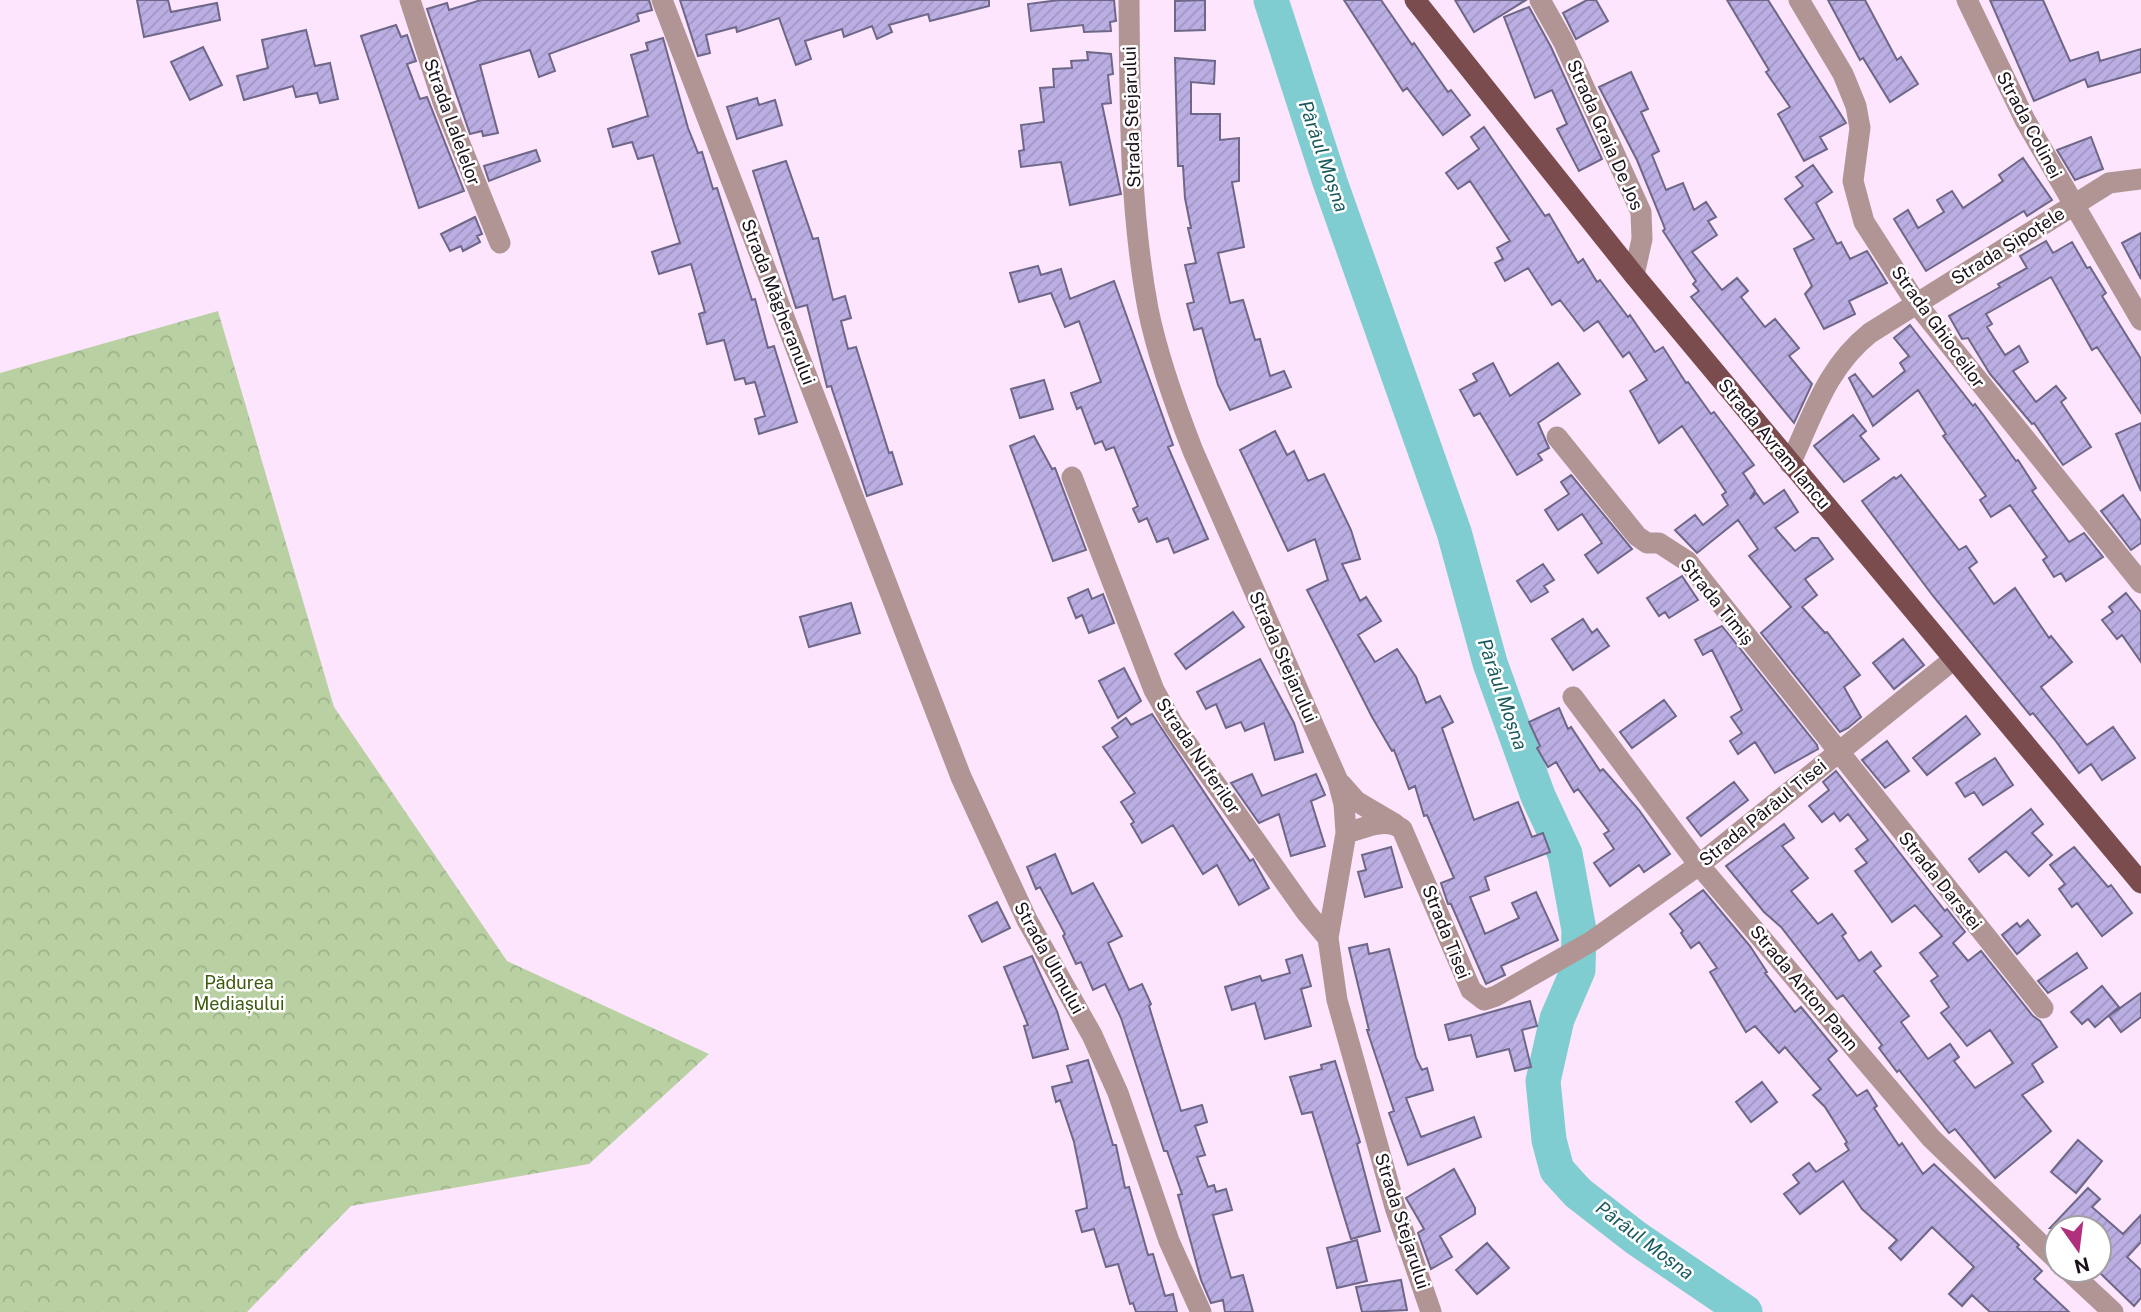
<svg xmlns="http://www.w3.org/2000/svg" width="2141" height="1312" viewBox="0 0 2141 1312" font-family="'Public Sans',sans-serif">
	<style>
		.forest { fill: url(#forest-crowns) }
		.lines { fill: none; stroke-linecap: round; stroke-linejoin: round }
		.river { stroke: #80cdd1; stroke-width: 35 }
		.building { fill: url(#building-hatch); stroke: #6e6787; stroke-width: 2 }
		.minor { stroke: #b19595; stroke-width: 21 }
		.major { stroke: #7b4c4e; stroke-width: 21 }
		.labels { text-anchor: middle; stroke-width: 5; stroke-linejoin: round; paint-order: stroke }
		.street-label { font-size: 18px; fill: #1a101a; stroke: #fff }
		.park-label { font-size: 18px; fill: #3c5a0e; stroke: #fff }
		.water-label { font-size: 19px; font-style: italic; fill: #18595c; stroke: #fff }
	</style>
	<defs>
		<pattern id="forest-crowns" width="20" height="18" patternUnits="userSpaceOnUse" patternTransform="scale(1.75)"><rect width="20" height="18" fill="#b9d1a2"/><path d="M2 6a3 3 0 1 1 6 0M12 15a3 3 0 1 1 6 0" fill="none" stroke="#9eb28b"/></pattern>
		<pattern id="building-hatch" width="6" height="6" patternUnits="userSpaceOnUse" patternTransform="scale(1.75)"><rect width="6" height="6" fill="#bbaee3"/><path d="M-1 1l2-2M0 6l6-6M5 7l2-2" fill="none" stroke="#a095c2"/></pattern>
	</defs>
	<rect width="100%" height="100%" fill="#fce5fd"/>
	<path class="forest" d="M218,311l116,396 173,254 202,93 -120,110 -238,42 -104,106h-247v-939z"/>
	<g class="lines">
		<path class="river" d="M1271,0l59,182 124,350 36,131 48,133 27,58 14,76 -1,40 -21,49 -14,62 6,59 8,30 21,23 58,45 109,74"/>
	</g>
	<path class="building" d="M137,0h31l3,12 46,-9 3,17 -76,17z
		M481,0h168l3,10 -15,4 2,7 -90,33 6,17 -16,6 -9,-27 -50,15 18,68 -15,3 -1,-5 -12,3 -43,-125 20,-6 2,7z
		M680,0h309v6l-59,15 -2,-7 -39,11 3,7 -15,7 -5,-13 -28,11 -2,-8 -37,12 6,18 -15,6 -17,-47 -42,14 -1,-5 -30,8 4,18 -12,3z
		M1059,0h55l2,21 -6,1 1,9 -27,1 -1,-7 -52,6 -3,-27z
		M1205,0v30l-30,1v-30z
		M1344,0h37l31,45 2,-2 34,49 3,-2 19,25 -27,20 -36,-47 -4,3z
		M1455,0h71l-52,32z
		M1587,0h9l12,21 -32,18 -13,-26z
		M1727,0h41l78,123 -26,14 7,12 -23,12 -26,-47 12,-7 -24,-35 3,-2z
		M1828,0h37l32,60 4,-3 17,27 -28,18 -27,-44 -3,2z
		M1990,0h53l27,61 28,-9 2,9 41,-12v23l-53,15 -3,-8 -51,22z
		M1529,7l22,40 51,112 -23,12 -22,-42 10,-5 -15,-34 -17,8 -31,-81z
		M396,25l5,12 6,-2 9,26 -9,3 13,35 7,-2 37,94 -45,17 -58,-172z
		M306,30l9,36 15,-3 8,36 -18,4 -3,-10 -21,4 -3,-11 -49,14 -7,-24 31,-8 -6,-28z
		M663,38l25,90 10,25 4,-1 11,37 4,-1 35,112 3,-1 13,49 6,-2 23,76 -38,12 -4,-15 10,-3 -10,-34 -9,2 -2,-6 -9,2 -11,-40 -17,4 -8,-30 6,-2 -14,-48 -32,10 -7,-22 28,-9 -27,-88 -15,4 -6,-17 -19,5 -5,-18 40,-13 -17,-61 17,-5 -2,-7z
		M203,47l19,38 -32,15 -19,-38z
		M1087,52l24,2 2,20 -5,1 3,28 -9,1 19,90 -51,11 -9,-43 -40,5 -2,-16 5,-1 -3,-25 23,-3 -4,-34 14,-1 -1,-18 19,-1 -1,-7 17,-1z
		M1175,58l40,3 -1,23 -23,-2v32h29v26l19,-2v43l-7,1 12,65 -26,6 12,50 13,-3 12,40 5,-1 10,37 14,-5 7,16 -61,23 -12,-25 -16,-57 -8,2 -7,-26 7,-2 -9,-37 11,-2 -8,-35h3l-6,-30 -2,-32h-5z
		M1631,72l17,37 -7,3 18,39 -7,4 14,35 17,-7 11,27 12,-8 10,15 -8,4 9,14 -25,17 30,38 15,-12 11,13 -7,6 24,30 10,-8 24,29 -10,8 23,28 -18,39 -103,-126 8,-6 -6,-7 3,-3 -33,-50 2,-2 -3,-8 -25,-61 -38,-73z
		M757,98l2,7 16,-5 7,25 -45,14 -10,-32z
		M1484,127l61,89 4,-2 29,49 5,-4 14,23 3,-2 28,37 2,-2 25,37 8,-5 23,36 2,-1 23,32 3,-2 40,53 -11,8 12,18 -5,8 6,-6 8,11 20,-14 14,22 -23,16 20,23 17,-13h6l15,21 -28,20 12,16 -15,12 23,26 2,-1 33,43 -16,12 17,30 -13,11 -8,4 -79,-99 30,-26 -42,-51 9,-7 -20,-29 -41,33 -22,-23 20,-15 8,10 25,-20 -6,-10 4,-3 -44,-66 -23,17 -29,-52 17,-11 -18,-28 -6,5 -25,-36 -14,10 -24,-31 -8,5 -24,-37 -23,13 -10,-18 8,-4 -6,-11 13,-7 -40,-60 -12,8 -12,-16 33,-24 -8,-12z
		M2091,137l12,32 -28,11 -18,-30z
		M536,150l4,11 -51,20 -5,-15z
		M2023,158l29,42 -25,16 -3,-5 -98,60 -32,-52 14,-9 10,18 26,-16 -7,-12 15,-9 11,17 40,-27 -4,-6z
		M786,161l27,78 5,-1 15,62 12,-4 6,22 -10,3 7,28 8,-2 33,106 3,-1 10,32 -35,12 -36,-110 -4,1 -20,-82 -11,3 -43,-137z
		M1813,165l19,27 -16,11 21,41 4,-2 9,17 17,-8 20,32 -38,18 6,13 -31,15 -19,-35 7,-8 -18,-37 20,-10 -29,-40 18,-13 -7,-9z
		M475,217l7,17 -5,2 3,6 -17,9 -2,-5 -11,5 -9,-17z
		M2141,233v46l-19,-36z
		M2046,241l7,12 19,-11 15,26 3,-1 16,26 -4,3 39,63v54l-44,-66 -5,3 -41,-73 -65,37 6,10 -5,3 18,28 14,-9 9,16 -15,9 23,31 20,-16 10,12 -5,4 30,45 -28,18 -29,-42 -2,1 -42,-50 -22,-36 -6,1 -13,-23 51,-29 -2,-3 29,-16 -7,-12z
		M1038,266l3,9 20,-6 9,30 44,-18 59,164 -5,2 40,92 -34,14 -6,-15 -11,4 -10,-24 -8,4 -6,-13 5,-3 -24,-59 -8,3 -4,-9 -7,3 -14,-37 -4,2 -6,-16 30,-11 -22,-61 -14,6 -14,-34 -32,9 -9,-29z
		M1910,325l63,81 2,-2 9,12 32,45 2,-1 18,28 -4,3 37,51 15,-9 19,24 -37,24 -5,-8 -7,4 -11,-17 4,-3 -37,-52 -19,12 -11,-17 6,-4 -43,-60 3,-2 -28,-44 -45,36 -24,-48 6,-4 18,23 32,-26 -5,-8 9,-7 -15,-18z
		M1493,363l17,33 48,-33 22,31 -42,29 11,25 -11,6 4,6 -25,15 -37,-62 -6,3 -14,-26 17,-9 -4,-7z
		M1044,380l9,29 -33,9 -9,-29z
		M1853,415l13,16 -6,5 19,23 -35,23 -30,-36z
		M2141,423v68l-25,-57z
		M1275,431l12,24 7,-4 14,30 16,-7 27,56 9,29 -18,5 18,37 6,-4 15,24 -23,14 17,27 22,-13 19,28 10,26 14,-7 13,26 -11,6 32,92 44,-18 14,35 11,-4 7,19 -65,25 4,13 -19,7 15,37 34,-16 -7,-15 24,-11 22,48 -57,26 4,9 -19,9 -35,-80h-3l-7,-21 13,-5 -27,-63 -3,1 -9,-30 -6,3 -15,-39 -2,1 -20,-34 -65,-127 21,-10 -13,-41 -27,12 -48,-101z
		M1034,436l18,33 3,-1 31,82 -33,11 -43,-115z
		M1571,475l61,74 -34,24 -13,-18 17,-12 -20,-29 -24,16 -13,-20 24,-16 -8,-12z
		M1901,475l58,75 7,-4 11,16 -8,6 25,36 21,-16 34,50 2,-2 21,26 -31,25 46,58 26,-18 22,31 -33,22 -11,-16 -12,9 -24,-33 -22,-27 -3,2 -97,-119 -71,-95 32,-24 2,2z
		M2123,495l18,26v22l-10,7 -30,-39z
		M1543,564l11,16 -10,6 4,6 -17,10 -14,-21z
		M1682,576l16,24 -29,18 -4,-6 -6,4 -12,-18z
		M1088,589l4,10 11,-5 11,29 -25,10 -7,-18 -6,3 -8,-20z
		M2126,593l15,19v50l-19,-27 -5,4 -15,-19 11,-8 -4,-5z
		M851,603l9,30 -51,14 -9,-30z
		M1233,612l11,15 -58,42 -11,-15z
		M1583,619l9,14 5,-4 12,17 -36,24 -21,-31z
		M1722,626l95,119 1,4 -43,24 -20,-31 -17,12 -8,-13 12,-8 -11,-16 11,-7 -30,-60 -9,5 -8,-15z
		M1903,639l21,26 -30,24 -21,-26z
		M1260,659l34,64 9,29 -28,8 -11,-37 -19,8 -4,-9 -15,6 -10,-24 -10,5 -9,-17z
		M1124,668l17,33 -23,17 -19,-37z
		M1664,700l12,16 -44,32 -12,-16z
		M1559,708l9,21 3,-2 29,44 3,-2 36,41 31,44 -26,18 -5,-7 -29,21 -16,-23 20,-14 -10,-15 5,-3 -31,-42 -4,3 -18,-30 -8,5 -11,-19 3,-2 -11,-24z
		M1152,714l98,147 3,-2 16,29 -30,17 -22,-40 -14,9 -30,-49 -31,18 -11,-19 3,-2 -13,-20 14,-9 -32,-46 15,-10 -6,-9 14,-10 5,7z
		M1966,716l14,18 -53,41 -14,-17z
		M1887,741l22,30 -24,17 -23,-28z
		M1995,758l18,27 -30,20 -9,-13 -9,5 -9,-14z
		M1836,771l109,140 2,-2 18,23 -12,11 15,18 13,-10 52,65 7,5 17,26 -25,17 11,18 -21,13 29,36 -56,47 -40,-49 -6,4 -50,-63 -2,2 -18,-24 3,-3 -39,-50 -6,4 -56,-72 -17,-15 -38,-46 58,-42 10,14 -12,8 26,32 -17,13 27,33 14,-10 14,19 -4,3 17,25 12,-9 10,14 -7,5 35,45 -8,6 27,37 22,-15 9,13 -5,4 21,27 38,-25 -23,-33 -23,16 -26,-33 8,-6 -18,-26 7,-5 -18,-23 22,-17 -27,-31 -23,17 -37,-51 12,-8 -11,-14 12,-9 -20,-26 -8,7 -6,-8 -12,9 -13,-16 20,-16 -6,-8z
		M1252,774l10,22 54,-22 9,21 -14,6 14,45 -34,10 -12,-42 -20,9 -28,-40z
		M1734,782l14,18 -47,36 -14,-18z
		M2031,809l12,15 -11,9 20,22 -23,21 -23,-25 -27,21 -10,-13z
		M1391,847l11,40 -37,10 -7,-25 8,-2 -4,-15z
		M2074,847l34,40 3,-2 21,28 -30,23 -25,-33 -5,4 -13,-18 6,-5 -15,-19z
		M1055,854l17,40 21,-11 29,53 -14,7 21,47 13,-6 9,20 -2,2 32,105 21,-6 5,17 -12,4 10,29 -8,2 11,30 6,-2 2,7 10,-3 6,21 -19,5 18,63 12,-3 10,37h-28l-2,-12 -12,3 -10,-23 -23,-85 4,-1 -15,-43h-3l-43,-133 -16,-34 -12,6 -12,-28 -5,2 -13,-28 2,-2 -25,-47 -4,2 -9,-22z
		M1703,890l47,56 17,26 -2,1 30,39 6,-5 36,44 -9,8 29,37 10,-6 10,16 -3,2 25,38 3,-3 21,31 11,-10 85,81 -2,2 25,24 -8,8 35,33h-79l-18,-17 -10,11 -13,-12 25,-27 -42,-40 -31,33 -12,-12 8,-8 -35,-31 -19,-28 -43,33 -16,-20 15,-11 -6,-8 16,-12 7,9 33,-22 -4,-6 2,-2 -22,-35 -12,-12 8,-6 -36,-42 -6,6 -24,-27 -9,6 -36,-60 7,-4 -18,-26 -8,6 -10,-15 2,-2 -13,-17z
		M997,902l13,26 -28,14 -13,-26z
		M2028,920l12,15 -23,19 -15,-19 15,-12 3,4z
		M1367,944l2,10 20,-5 27,109 6,12 5,-2 6,22 -27,8 15,39 53,-20 7,20 -73,28 -19,-52 5,-2 -27,-81h2l-20,-82z
		M2077,953l10,15 -39,25 -10,-12z
		M1302,955l9,31 -10,3 10,37 -46,13 -10,-36 -23,7 -7,-23 35,-11 2,5 28,-8 -4,-13z
		M1032,956l25,55 11,38 -35,9 -9,-32 4,-1 -24,-58z
		M2102,986l17,21 -24,20 -7,-8 -6,5 -11,-12z
		M2141,993v24l-20,15 -12,-16z
		M1530,1001l7,25 -15,4 9,37 -16,4 -6,-22 -32,8 -6,-22 -22,5 -4,-15z
		M1088,1060l25,85h3l9,43 4,-1 19,68 5,-1 12,42 8,-2 4,18h-41l-3,-9 -3,1 -12,-40 -12,3 -12,-38 -12,3 -6,-21 11,-3 -1,-8 -12,-58 -14,-42 -4,2 -4,-15 20,-5 -5,-16z
		M1335,1061l25,81 -3,2 23,87 -29,8 -39,-127 -10,2 -12,-37 32,-8 -1,-4z
		M1762,1082l15,20 -26,20 -15,-20z
		M2078,1140l24,21 -26,32 -25,-21z
		M1454,1169l21,39v6l-35,22 12,21 -21,12 -13,-36 6,-4 -18,-31z
		M2088,1188l12,11 -8,8 31,27 18,-19v27l-14,15 14,13v28l-7,8 -37,-36 2,-42h-49z
		M1357,1240l10,41 -30,7 -10,-40z
		M1487,1243l22,25 -32,26 -21,-24z
		M1401,1280l6,30 -45,2 -6,-25z"/>
	<g class="lines">
		<path class="minor" d="M410,0l33,102 57,141
			M662,0l299,777 66,143 65,115 26,58 51,148 32,71
			M1129,0c1,103 0,207 19,309 10,49 27,96 45,142l145,330 6,23 2,29 -18,105 9,62 58,207 36,105
			M1540,0l23,41 78,171 1,27 -8,36
			M1799,0l44,74 13,32 4,22 -7,53 11,41 52,81 225,280
			M1967,0l58,120 116,200
			M1557,437l80,99 10,7h12l28,18 356,447
			M1790,464c23,-49 37,-97 80,-131l239,-150 32,-4
			M1072,477l82,213 19,34 133,188 22,26
			M1573,697l126,168 232,273 126,122
			M1341,784l15,17 39,23
			M1346,833c19,-5 39,-16 56,-4l69,161 13,10 12,-4 96,-55 107,-76 255,-206
			M2068,1270l45,42"/>
		<path class="major" d="M1415,0l219,275 507,608"/>
	</g>
	<g class="labels">
		<g class="street-label">
			<text transform="translate(1132 117) rotate(-92)" y="6">Strada Stejarului</text>
			<text transform="translate(452 122) rotate(70)" y="6">Strada Lalelelor</text>
			<text transform="translate(2029 125) rotate(62)" y="6">Strada Colinei</text>
			<text transform="translate(1605 135) rotate(66)" y="6">Strada Graia De Jos</text>
			<text transform="translate(2008 246) rotate(-32)" y="6">Strada Șipoțele</text>
			<text transform="translate(778 302) rotate(69)" y="6">Strada Măgheranului</text>
			<text transform="translate(1938 327) rotate(54)" y="6">Strada Ghioceilor</text>
			<text transform="translate(1774 444) rotate(50)" y="6">Strada Avram Iancu</text>
			<text transform="translate(1717 602) rotate(51)" y="6">Strada Timiș</text>
			<text transform="translate(1283 657) rotate(66)" y="6">Strada Stejarului</text>
			<text transform="translate(1198 756) rotate(56)" y="6">Strada Nuferilor</text>
			<text transform="translate(1763 813) rotate(-39)" y="6">Strada Pârâul Tisei</text>
			<text transform="translate(1940 881) rotate(51)" y="6">Strada Darstei</text>
			<text transform="translate(1446 932) rotate(68)" y="6">Strada Tisei</text>
			<text transform="translate(1049 958) rotate(61)" y="6">Strada Ulmului</text>
			<text transform="translate(1804 988) rotate(50)" y="6">Strada Anton Pann</text>
			<text transform="translate(1402 1221) rotate(72)" y="6">Strada Stejarului</text>
		</g>
		<g class="park-label">
			<text x="239" y="989">Pădurea<tspan x="239" dy="21">Mediașului</tspan></text>
		</g>
		<g class="water-label">
			<text transform="translate(1324 156) rotate(71)" y="7">Pârâul Moșna</text>
			<text transform="translate(1503 694) rotate(71)" y="7">Pârâul Moșna</text>
			<text transform="translate(1645 1240) rotate(37)" y="7">Pârâul Moșna</text>
		</g>
	</g>
	<g transform="translate(2078 1249) rotate(166)"><circle r="33" fill="#ffffff" stroke="#a39fa3" stroke-width="2"/>
	<path d="M0-5L12 26L0 18L-12 26Z" fill="#b0307d"/>
	<text y="-10" font-size="19" font-weight="bold" text-anchor="middle" fill="#1a101a">N</text>
	</g>
</svg>
